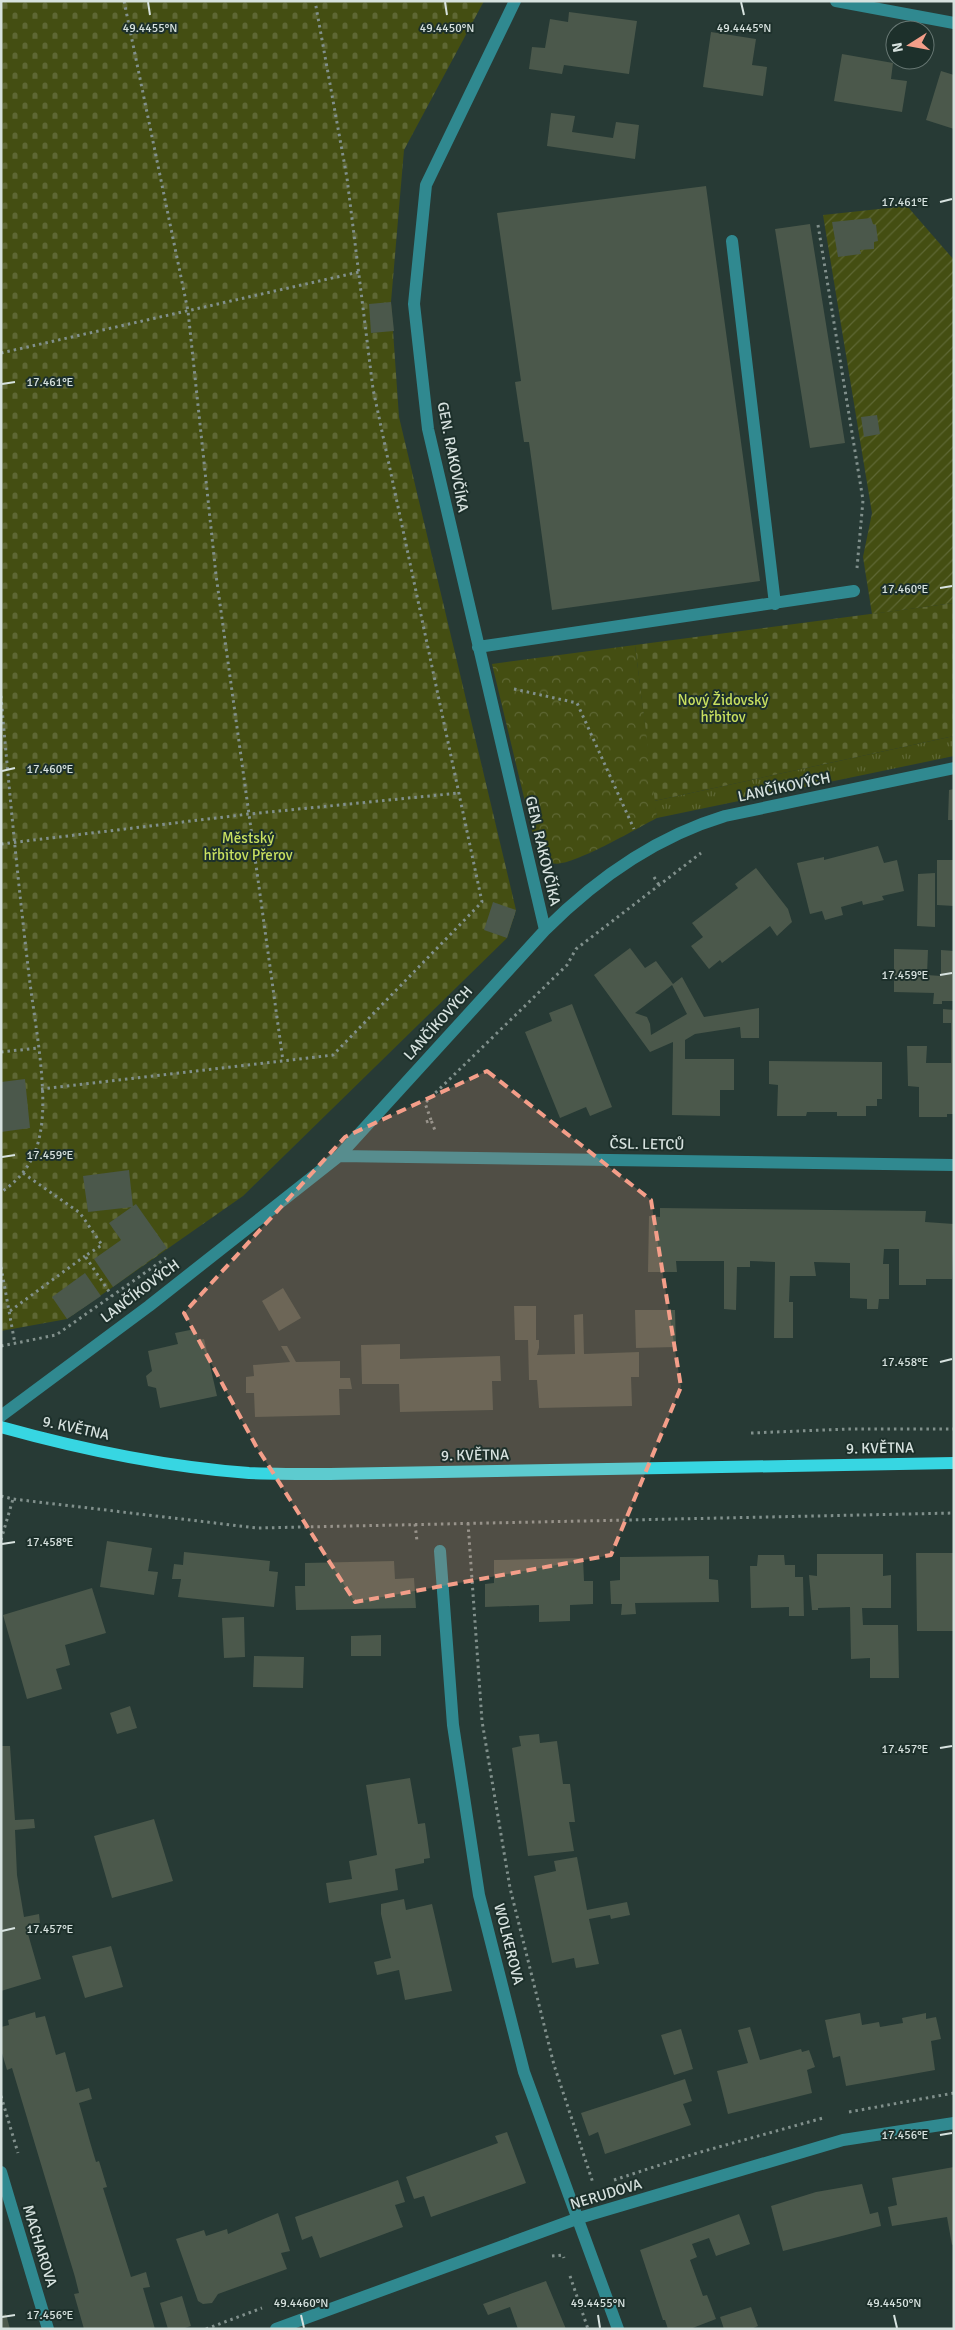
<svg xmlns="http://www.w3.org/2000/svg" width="955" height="2330" viewBox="0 0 955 2330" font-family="Signika,sans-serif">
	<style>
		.grass { fill: url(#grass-tufts) }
		.cemetery { fill: url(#cemetery-stones) }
		.park { fill: url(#park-crowns) }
		.garden { fill: url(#garden-furrows) }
		.building { fill: #4b584b; fill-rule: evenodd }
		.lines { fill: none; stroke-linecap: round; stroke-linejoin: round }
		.path { stroke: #81908c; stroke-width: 3; stroke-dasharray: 2.5 4; stroke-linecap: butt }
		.minor { stroke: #308990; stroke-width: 12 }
		.major { stroke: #37d6e2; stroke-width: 12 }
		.marked { fill: #f49e89; fill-opacity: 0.2; stroke: #f49e89; stroke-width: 4; stroke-dasharray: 10 6; stroke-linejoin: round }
		.ticks { fill: none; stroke: #d7e2df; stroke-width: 2 }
		.labels { text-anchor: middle; stroke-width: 4; stroke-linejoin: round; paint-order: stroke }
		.street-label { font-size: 15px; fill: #d7e2df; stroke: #1d302b }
		.park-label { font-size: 15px; fill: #c8df5f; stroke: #1d302b }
		.ticks-label { font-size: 12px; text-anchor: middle; fill: #d7e2df; stroke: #1d302b; stroke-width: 4; stroke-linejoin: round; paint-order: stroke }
	</style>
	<defs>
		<pattern id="grass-tufts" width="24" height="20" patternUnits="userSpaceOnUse" patternTransform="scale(1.25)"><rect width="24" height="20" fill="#444e12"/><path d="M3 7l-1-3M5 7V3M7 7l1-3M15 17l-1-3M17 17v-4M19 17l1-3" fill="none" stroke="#5e6734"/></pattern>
		<pattern id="cemetery-stones" width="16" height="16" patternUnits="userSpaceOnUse" patternTransform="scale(1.25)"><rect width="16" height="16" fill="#444e12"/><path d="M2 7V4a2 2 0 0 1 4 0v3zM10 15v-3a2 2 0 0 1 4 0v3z" fill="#5e6734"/></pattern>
		<pattern id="park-crowns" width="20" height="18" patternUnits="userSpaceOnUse" patternTransform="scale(1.25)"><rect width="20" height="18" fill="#444e12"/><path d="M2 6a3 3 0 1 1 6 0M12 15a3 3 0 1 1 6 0" fill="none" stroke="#5e6734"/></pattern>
		<pattern id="garden-furrows" width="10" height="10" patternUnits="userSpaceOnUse" patternTransform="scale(1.25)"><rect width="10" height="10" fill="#444e12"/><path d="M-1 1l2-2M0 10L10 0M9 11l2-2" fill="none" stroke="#5e6734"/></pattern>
	</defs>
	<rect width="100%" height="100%" fill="#273a35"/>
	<path class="grass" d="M954,736v20l-297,62 -3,-17z"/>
	<path class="cemetery" d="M1,1h483l-80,149 -13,152 8,115 117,493 -9,28 -264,258 -176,123 -66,12z
		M954,603v133l-300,65 -19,-156z"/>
	<path class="park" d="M635,645l22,173c-18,9 -90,52 -105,45 -11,-4 -15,-18 -19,-28l-41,-171z"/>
	<path class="garden" d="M907,206l47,54v343l-82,11 -9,-57 9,-44 -49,-298z"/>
	<path class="building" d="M569,12l68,9 -8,53 -65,-9 -2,9 -33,-5 3,-22 13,1 5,-29 18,3z
		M711,32l45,7 -4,26 15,2 -4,29 -60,-9z
		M842,54l51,9 -2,16 16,2 -5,31 -68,-11z
		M941,71l13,4v54l-28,-9z
		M551,113l24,3 -3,16 41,6 3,-16 23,3 -4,34 -88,-13z
		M706,186l54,395 -208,29 -23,-168h-5l-9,-60 6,-1 -24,-168z
		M871,218l2,6 3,1 2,16 -4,1v7l-14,1 1,4 -23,3 -6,-35z
		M810,224l35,219 -35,5 -35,-219z
		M391,302l3,29 -23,2 -2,-29z
		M877,415l3,19 -16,3 -3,-20z
		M954,789v31h-6l1,-30z
		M878,846l6,17 13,-3 7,31 -22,5 2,4 -21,5 -1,-4 -21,6 2,8 -18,5 -3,-9 -12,3 -13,-51 27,-6v3z
		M937,860h17v46l-17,-1z
		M756,868l32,41 4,13 -15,14 -7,-10 -48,37 -2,-3 -11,9 -18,-23 12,-9 -11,-14 46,-35 -3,-4z
		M935,873v54l-18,-1 1,-52z
		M493,902l23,8 -9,28 -23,-8z
		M630,948l15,20 11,-7 17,23 9,-7 22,40 55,-9v30h-18l-1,-11 -45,7 -10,6v19h49v31h-14v26l-48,-1 1,-73 -23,10 -56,-77zM672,985l15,29 -36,21 -1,-11 -3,-7 -12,-4z
		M894,949l34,1 -1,25 14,1v-26l13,1v50h-12v3h-9l1,-11 -40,-1z
		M572,1004l40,103 -22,9 -4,-9 -26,11 -35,-86 27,-11 -3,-8z
		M943,1009l11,1v104h-7v3h-28v-30l-11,-1 -1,-40h20l-1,17h25v-40h-8z
		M769,1061l113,1v37h-5v7h-11v10h-29v-4h-30l-1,4h-29l1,-31 -9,-1z
		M25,1079l5,49 -29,4v-50z
		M129,1170l4,37 -45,5 -5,-36z
		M136,1204l31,44 -54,39 -19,-28 27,-19 -12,-17z
		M660,1208l266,3 -1,11 29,2 -2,55h-26v6h-27v-36h-15l-1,15h6v35h-10l-1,10h-11v-10l-17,-1v-35l-36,-1 2,14h-26l-1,26h4v36h-19l1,-76 -25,-1v6h-13l-1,43 -12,-1v-48h-48l1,11h-29l1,-56 11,1z
		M85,1273l16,23 -34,23 -15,-22z
		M283,1288l18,30 -22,13 -17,-30z
		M514,1306h22v34h3v8l-2,7 38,-1 -1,-39 9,-1 1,40 55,-2v25h-8l1,29 -93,2 -2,-28h-8l-1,-40h-13z
		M635,1310h40l1,37 -40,1z
		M195,1329l3,11 6,-1 13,57 -57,12 -4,-20 -8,-2 -2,-10 6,-5 -4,-20 30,-7 -3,-11z
		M400,1344v15l100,-3 1,25h-9l1,29 -93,2 -1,-28h-37l-1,-39z
		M281,1346h6l9,16 44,-1v17h10l2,11h-13l1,26 -85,2 -1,-24h-8v-16l8,-1 -1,-11 37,-3z
		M107,1541l45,7 -4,23 10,1 -4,23 -54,-8z
		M184,1552l86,9 -1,10 9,1 -4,35 -96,-10 3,-18h-9l2,-15 9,1z
		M916,1553h38v78h-37z
		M817,1554h66v22l8,-1v33h-29l1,17h35l1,53h-29v-20l-19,1 -1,-52 -32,1v2h-6l-3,-35 8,1z
		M758,1555h26l1,10h10v12h8l1,39h-15v-9l-38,1 -1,-42h7z
		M709,1556v23l9,1 1,22 -84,1 1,11 -15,1 1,-11h-11l-1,-23 10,-1v-23z
		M583,1558l1,23h9v23l-23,1v16l-31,1v-17l-54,2v-23l9,-1v-23z
		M394,1561l1,18 19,-1 2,30 -120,2 -1,-24h10v-23z
		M92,1588l14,45 -41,12 5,20 -14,4 6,20 -35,10 -24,-84z
		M244,1617l1,40 -21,1 -2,-40z
		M381,1635v21h-30v-20z
		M254,1656l50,1 -1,31 -50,-1z
		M130,1706l7,22 -20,6 -7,-21z
		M539,1734l1,9 17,-2 6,43h7l5,38h-6l5,29 -46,5 -16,-108 9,-2 -2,-10z
		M1,1746h9l5,74 19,-1 1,9 -20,2 2,45 7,42 15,-3 1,9 -14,4 15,52 -40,12z
		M410,1778l8,46 7,-1 5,35 -6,1v4l-29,6 3,21 -69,13 -3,-20 26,-4 -3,-18 28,-6 -11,-70z
		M154,1819l19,62 -61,17 -18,-62z
		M577,1857l10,53 40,-8 3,13 -19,4 -1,-4 -21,4 10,45 -23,4 -2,-10 -22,5 -18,-87 22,-5 -2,-10z
		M404,1899l2,11 26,-6 20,87 -47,9 -6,-30 -22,5 -3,-13 17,-4 -10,-44v-10z
		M111,1946l12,41 -38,11 -13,-42z
		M35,2012l1,6 9,-2 11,39 9,-3 11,40 13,-4 3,11 -13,4 11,39 6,20 3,-1 8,26 -4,1 28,89 15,-5 4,15 -7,1 12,41h-71l-10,-35 5,-1 -4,-16 -63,-209 -5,2 -6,-20v-23l8,-2 -1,-5z
		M860,2013l2,12 17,-3 1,5 23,-4 -1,-5 24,-5v6l10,-2 5,22 -10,2 4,29 -89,16 -6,-30 -7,2 -8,-38z
		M750,2027l10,33 41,-11 1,3 7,-2 6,17 -8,3 5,23 -84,21 -11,-43 31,-8 -10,-33z
		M681,2029l12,40 -19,6 -13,-40z
		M685,2079l7,22 -9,3 8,21 -86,29 -7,-22 -9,4 -8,-23z
		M507,2132l19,51 -95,34 -7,-21 -10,3 -8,-22 92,-34 -3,-7z
		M954,2167v77l-2,1 -5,-28 -55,9 -4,-19 9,-2 -5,-27z
		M398,2180l7,22 -10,3 8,22 -83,31 -8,-22 -10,4 -7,-23z
		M862,2184l8,30 8,-2 3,14 -98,25 -12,-45 45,-14z
		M278,2213l12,38 -9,2 6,16 -69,25 -6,9 -9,1 -5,-3 -22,-62 28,-9 2,6 21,-7 1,5z
		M739,2214l11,30 -34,12 -7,-18 -17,6 5,13 -7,3 13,36 4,-1 9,24 -26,10h-22l-3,-9h-2l-23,-70z
		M546,2281l20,48h-48l-8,-22 -22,8 -5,-11z
		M182,2296l9,30 -9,3h-14l-8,-26z
		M751,2307l7,19 -7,3h-27l-4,-12z
		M6,2314l4,15h-9v-13z"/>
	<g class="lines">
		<path class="path" d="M124,1l64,310 28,264 67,486
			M818,225l45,275 -6,68
			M1,353l358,-81
			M514,689l63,14 57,126
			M1,696c8,93 17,186 28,279 5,44 20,117 11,159 -4,24 -18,45 -39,58
			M1,844l248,-30 210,-21
			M654,877l5,8
			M1,1052l37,-4
			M41,1089l292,-34 149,-153 -109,-513 -26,-211 -32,-177
			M431,1120l-6,-17 142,-138 9,-16 125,-96
			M426,1122l5,-2 5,13
			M23,1173l57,40 22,32 -17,11 27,40
			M1,1267l14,77
			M10,1311l75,-55
			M1,1346l55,-11 110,-77
			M751,1433l97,-4h106
			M1,1496l12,3 244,29 697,-15
			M468,1523l14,198 28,167 44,177 39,118
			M415,1524l2,17
			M1,1540l12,-41
			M1,2096l17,57
			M849,2112l105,-19
			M614,2180l83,-27 126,-35
			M552,2256l11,-1 1,3
			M570,2276l18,53
			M206,2329l56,-21"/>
		<path class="minor" d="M515,1l-89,184 -12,119 14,125 117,501
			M836,1l118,22
			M732,241l43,363
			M478,647l376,-56
			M339,1156l615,9
			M1,1416l148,-110 190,-150 206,-226c51,-51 110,-93 180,-114l229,-48
			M440,1551l13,174 26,170 45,177 94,257
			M1,2172l47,157
			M276,2329l303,-111 264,-78 111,-17"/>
		<path class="major" d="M1,1427c79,22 167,40 248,46 27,1 54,1 81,1l624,-11"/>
	</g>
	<path class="marked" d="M487,1071l164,129 30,187 -70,168 -256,47 -99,-156 -72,-133 161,-176z"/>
	<path class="ticks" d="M148,2l2,13M445,2l2,13M741,2l3,13M940,202l12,-3M2,384l13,-2M940,588l12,-2M2,771l13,-3M940,975l12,-2M2,1157l13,-2M940,1362l12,-3M2,1544l13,-2M940,1748l12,-2M2,1931l13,-3M940,2135l12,-2M301,2315l3,13M598,2315l2,13M894,2315l3,13M2,2317l13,-2"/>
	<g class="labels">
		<g class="street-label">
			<text transform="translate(453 457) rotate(79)" y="5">GEN. RAKOVČÍKA</text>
			<text transform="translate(784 787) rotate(-12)" y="5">LANČÍKOVÝCH</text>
			<text transform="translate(543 851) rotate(77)" y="5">GEN. RAKOVČÍKA</text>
			<text transform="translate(438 1023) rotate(-48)" y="5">LANČÍKOVÝCH</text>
			<text transform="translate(647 1144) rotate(1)" y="5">ČSL. LETCŮ</text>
			<text transform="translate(140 1291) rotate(-37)" y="5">LANČÍKOVÝCH</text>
			<text transform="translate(76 1428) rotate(12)" y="5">9. KVĚTNA</text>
			<text transform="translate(880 1448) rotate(-1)" y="5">9. KVĚTNA</text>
			<text transform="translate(475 1455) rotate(-1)" y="5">9. KVĚTNA</text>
			<text transform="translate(509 1944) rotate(76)" y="5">WOLKEROVA</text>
			<text transform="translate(606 2194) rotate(-17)" y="5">NERUDOVA</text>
			<text transform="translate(40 2246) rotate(73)" y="5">MACHAROVA</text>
		</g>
		<g class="park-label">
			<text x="723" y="705">Nový Židovský<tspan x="723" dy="17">hřbitov</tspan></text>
			<text x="248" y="843">Městský<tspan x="248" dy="17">hřbitov Přerov</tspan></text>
		</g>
	</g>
	<g class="ticks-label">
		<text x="744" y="32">49.4445°N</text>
		<text x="150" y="32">49.4455°N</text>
		<text x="447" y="32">49.4450°N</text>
		<text x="905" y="206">17.461°E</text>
		<text x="50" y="386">17.461°E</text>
		<text x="905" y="593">17.460°E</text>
		<text x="50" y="773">17.460°E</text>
		<text x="905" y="979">17.459°E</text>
		<text x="50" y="1159">17.459°E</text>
		<text x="905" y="1366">17.458°E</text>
		<text x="50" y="1546">17.458°E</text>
		<text x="905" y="1753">17.457°E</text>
		<text x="50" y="1933">17.457°E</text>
		<text x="905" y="2139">17.456°E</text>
		<text x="301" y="2307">49.4460°N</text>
		<text x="598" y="2307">49.4455°N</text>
		<text x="894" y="2307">49.4450°N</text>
		<text x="50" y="2319">17.456°E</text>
	</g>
	<rect width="955" height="2330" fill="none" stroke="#d7e2df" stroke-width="5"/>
	<g transform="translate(910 45) rotate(259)"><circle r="24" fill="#1d302b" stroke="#677773"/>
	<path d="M0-4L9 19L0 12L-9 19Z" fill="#f49e89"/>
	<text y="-8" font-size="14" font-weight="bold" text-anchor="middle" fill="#d7e2df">N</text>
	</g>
</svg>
